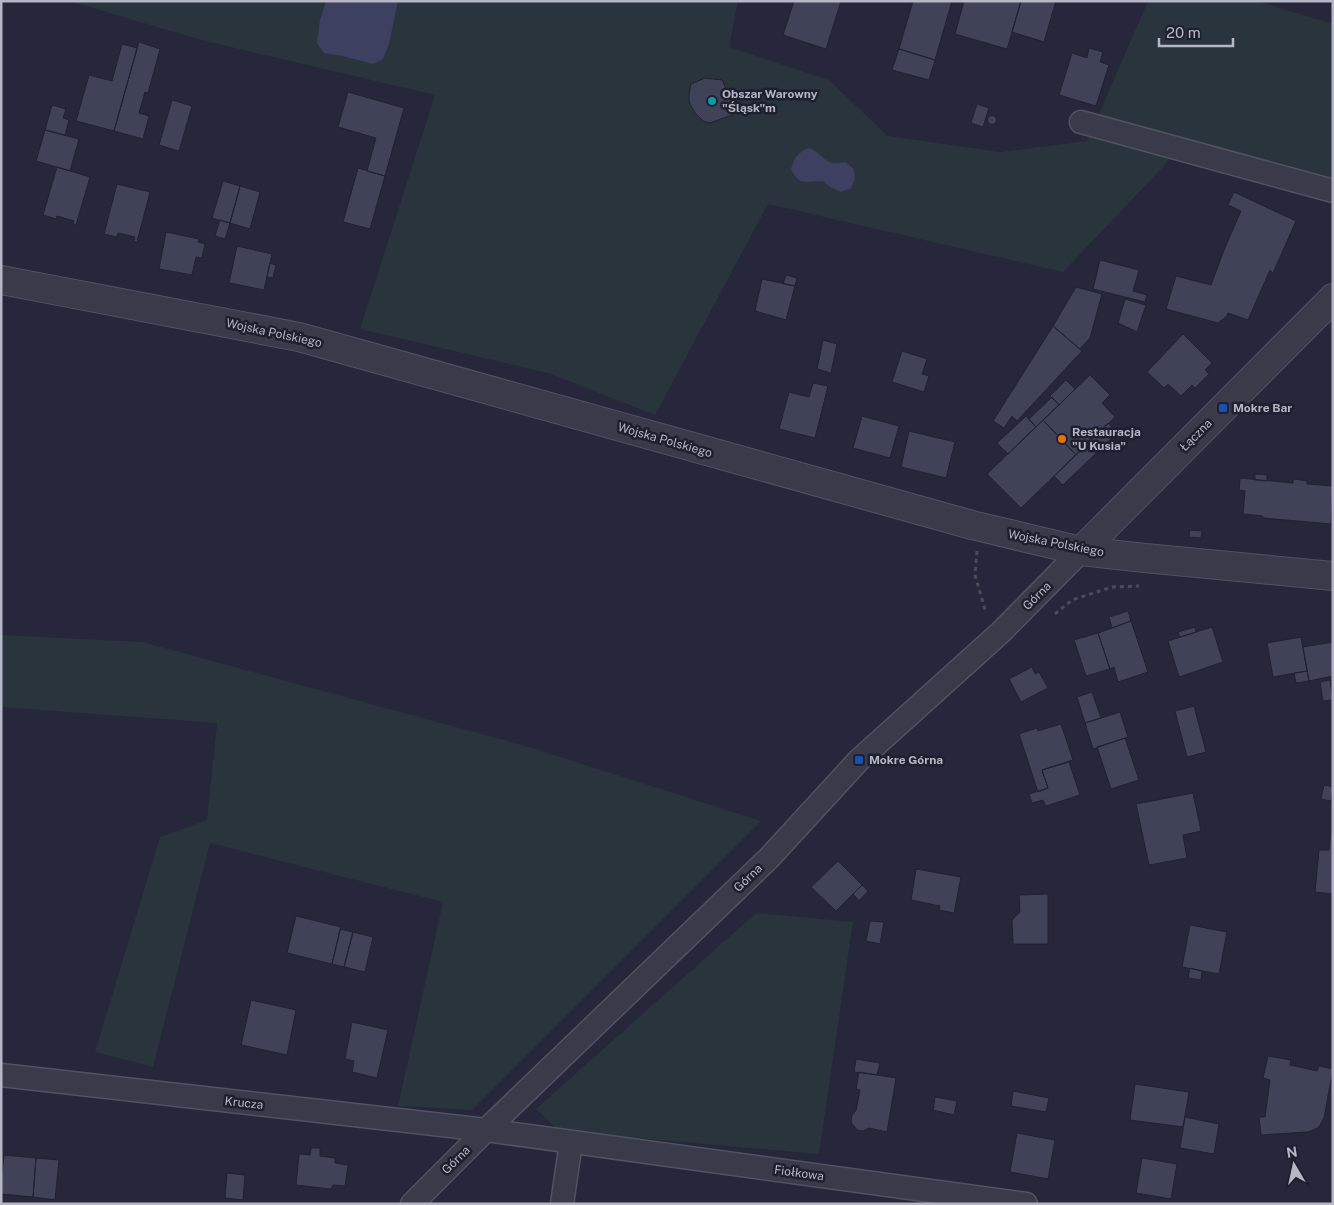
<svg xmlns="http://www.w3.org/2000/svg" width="1334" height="1205" viewBox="0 0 1334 1205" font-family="'Public Sans',sans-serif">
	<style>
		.green { fill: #29343c }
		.water { fill: #3d4061 }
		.building { fill: #404257; stroke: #202131 }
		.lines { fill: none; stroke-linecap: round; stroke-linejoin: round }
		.minor-casing { stroke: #515262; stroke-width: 25 }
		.tertiary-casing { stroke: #515262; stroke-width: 30 }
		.path { stroke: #464f58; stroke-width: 3; stroke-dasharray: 4 4; stroke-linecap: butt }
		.minor { stroke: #393a4a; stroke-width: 22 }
		.tertiary { stroke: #393a4a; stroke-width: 28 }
		.culture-dot { fill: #0f9aa8; stroke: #1e202f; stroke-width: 2 }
		.transit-dot { fill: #1a4fb4; stroke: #1e202f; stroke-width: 2 }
		.food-dot { fill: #e8710a; stroke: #1e202f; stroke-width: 2 }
		.labels { text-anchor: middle; stroke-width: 5; stroke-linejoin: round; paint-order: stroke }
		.poi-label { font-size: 12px; font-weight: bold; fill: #b5b6c6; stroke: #1e202f; text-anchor: start }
		.street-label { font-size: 12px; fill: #b5b6c6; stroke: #1e202f }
	</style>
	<rect width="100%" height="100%" fill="#26273a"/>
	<path class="green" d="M69,1h669l-9,46 100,33 59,56 112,16 87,-11 61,-140h109l76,23v156l-147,-42 -21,27 -102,107 -295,-68 -113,211 -107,-42 -188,-44 75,-234 -230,-54z
		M1,635l142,7 386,105 232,74 -289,289 -74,-4 45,-204 -233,-59 -57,224 -58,-15 65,-215 47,-17 10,-97 -216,-16z
		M756,913l97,9 -34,232 -260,-23 -23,-22z"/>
	<path class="water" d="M326,1h72l-9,43 -6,15 -10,5 -30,-8 -19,-3 -7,-10 3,-23z
		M809,148c17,7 15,19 36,14l9,7 1,10 -4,9 -10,4 -12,-6 -6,-5c-16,0 -24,6 -32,-12 4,-12 6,-16 18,-21z"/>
	<path class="building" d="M794,1h47l-15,48 -43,-14z
		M913,1h39l-17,59 -36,-11z
		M964,1h57l-14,48 -52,-15z
		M1021,1h35l-12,41 -32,-10z
		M139,42l21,7 -12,44 -3,-1 -6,21 10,3 -6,23 -29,-8z
		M122,44l15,4 -23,83 -38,-10 13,-46 23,6z
		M1089,48l14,4 -3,10 9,3 -13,41 -37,-11 13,-42 15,5z
		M899,49l36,11 -6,20 -37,-10z
		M705,78l17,2 4,9 9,11 1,7 -1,7 -25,9 -7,-2 -8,-8 -6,-11v-8l2,-10z
		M348,92l56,16 -19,68 -18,-5 9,-33 -38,-11z
		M172,100l20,6 -13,45 -20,-6z
		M977,104l12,4 -6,19 -12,-4z
		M52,105l14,4 -3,9 6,2 -4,15 -20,-5z
		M987.5 120a4.5 4.5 0 1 1 9 0a4.5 4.5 0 1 1-9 0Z
		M45,130l34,9 -9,32 -34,-10z
		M57,167l33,10 -14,48 -3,-1 1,-3 -17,-5 -1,3 -13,-4z
		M358,168l27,8 -15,53 -27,-7z
		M223,181l17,5 -10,37 -18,-5z
		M117,184l33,8 -13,50 -3,-1 1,-4 -17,-4 -1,4 -13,-3z
		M240,186l20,6 -10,37 -20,-6z
		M1234,192l62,29 -23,52 -3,-3 -22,50 -20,-7 -1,3 -9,7 -52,-14 10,-33 35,9 13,-35 17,-39 -13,-6z
		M220,220l10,3 -5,16 -10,-3z
		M166,232l33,7 -1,3 7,2 -3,14 -6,-1 -4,18 -33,-6z
		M237,246l35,8 -8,36 -35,-7z
		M1100,260l39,10 -6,21 14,4 -2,7 -52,-13z
		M270,263l6,2 -3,13 -6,-1z
		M786,275l11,3 -2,8 -12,-2z
		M762,279l33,7 -9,34 -31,-9z
		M1076,287l26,7 -12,44 -10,11 -27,-23z
		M1125,299l21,6 -9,27 -19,-9z
		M1053,326l29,25 -65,70 -5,-5 -8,12 -11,-7z
		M1183,334l29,29 -7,7 4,4 -14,14 -3,-3 -11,11 -13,-12 -4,4 -17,-16z
		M823,340l14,4 -6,29 -14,-4z
		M902,351l25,8 -5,15 7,2 -5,16 -32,-10z
		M1090,375l20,20 -8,8 13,14 -39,38 -33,-35z
		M1066,380l9,9 -16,16 -9,-9z
		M813,383l15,3 -13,52 -36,-9 10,-37 20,5z
		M1052,397l7,8 -23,22 -7,-8z
		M862,416l37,10 -9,32 -37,-10z
		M1026,416l10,11 -28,27 -11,-11z
		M1043,420l33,35 -55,53 -34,-34z
		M1108,423l9,10 -54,52 -9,-9z
		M909,431l46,11 -9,36 -45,-11z
		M1255,474l12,1v6l-12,-1z
		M1240,478l53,5v-3l2,-1 12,2v3l26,2 -2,38 -68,-6 -1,-2 -19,-2 2,-23 -6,-1z
		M1190,530l12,1 -1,7 -12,-1z
		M1128,611l3,10 -19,7 -3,-11z
		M1131,621l17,51 -30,10 -4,-15 -4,2 -12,-36z
		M1195,627l1,5 -16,5 -2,-5z
		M1212,627l11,35 -44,15 -11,-36z
		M1098,633l12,36 -24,7 -12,-36z
		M1301,637l6,34 -34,6 -6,-34z
		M1333,642v34l-24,5 -6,-34z
		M1032,667l3,7 4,-2 9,16 -27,14 -12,-23z
		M1307,671l2,10 -13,2 -2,-10z
		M1330,680l3,20 -10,1 -3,-19z
		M1092,692l9,26 -16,5 -8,-26z
		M1194,706l12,46 -19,5 -12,-46z
		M1120,712l8,25 -35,12 -8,-26z
		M1061,724l12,36 -31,10 6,18 -10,4 -19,-58 18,-6 1,3z
		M1125,738l14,42 -28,9 -14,-42z
		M1069,762l11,33 -34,11 -3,-6 -11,3 -3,-9 19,-6 -6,-18z
		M1324,785l9,2 -2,14 -10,-2z
		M1193,793l8,38 -18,4 4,23 -38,7 -13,-61z
		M1331,830h2v64l-18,-2 4,-42h10z
		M838,861l24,24 -26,26 -25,-24z
		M916,869l45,8 -7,36 -15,-3 1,-4 -29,-6z
		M862,885l6,6 -9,10 -6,-7z
		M1048,894v50h-35l-1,-24 8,-8 -1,-17z
		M296,916l45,11 -9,37 -45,-11z
		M870,921l14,1 -4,22 -14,-3z
		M1190,925l37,7 -8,42 -37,-7z
		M340,929l13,3 -9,35 -12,-3z
		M353,932l20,5 -8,35 -21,-5z
		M1190,968l12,3 -1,9 -13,-2z
		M251,1000l45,10 -9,45 -46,-10z
		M352,1022l36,8 -11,48 -25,-6 2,-11 -9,-2z
		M1268,1056l23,4 -1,5 27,6 2,-5 14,3 -9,49 -5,9 -8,4 -4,1 -46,3 -2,-18h6l5,-37 -7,-2z
		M856,1059l24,4 -3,12 -23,-3z
		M859,1072l37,6 -9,54 -18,-4 -6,3 -6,-1 -6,-8 1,-7 4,-4 4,-21 -4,-1z
		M1135,1084l54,8 -6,35 -53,-7z
		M1013,1091l36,7 -3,14 -35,-6z
		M935,1097l22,4 -3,14 -21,-5z
		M1185,1117l34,7 -5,30 -34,-6z
		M1017,1133l38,7 -7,39 -38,-7z
		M311,1148h9v8l15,2v5l13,2 -3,21 -12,-1 -1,3 -2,1 -34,-4 3,-31 11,1z
		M4,1155l32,3 -3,39 -32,-3v-13z
		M36,1158l23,2 -4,40 -22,-3z
		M1142,1158l35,6 -6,35 -35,-6z
		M227,1173l18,2 -2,25 -18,-2z"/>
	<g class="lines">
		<defs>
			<path id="minor" d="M1081,122l252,69
				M1,1075l485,55 540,74
				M412,1204l74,-74 283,-272 90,-98 142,-128 80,-81
				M562,1204l9,-62"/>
			<path id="tertiary" d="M1,280l298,57 673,188 109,26 64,7 188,18
				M1081,551l252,-253"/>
		</defs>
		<use href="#minor" class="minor-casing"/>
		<use href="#tertiary" class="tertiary-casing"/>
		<path class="path" d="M977,551l-2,24 11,38
			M1055,614l17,-14 40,-13 27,-1"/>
		<use href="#minor" class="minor"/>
		<use href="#tertiary" class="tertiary"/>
	</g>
	<circle class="culture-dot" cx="712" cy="101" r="5"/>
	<g class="transit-dot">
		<rect x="1218" y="403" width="10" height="10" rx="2.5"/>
		<rect x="854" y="755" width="10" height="10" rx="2.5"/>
	</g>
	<circle class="food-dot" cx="1062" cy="439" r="5"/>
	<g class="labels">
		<g class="poi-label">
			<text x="722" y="98">Obszar Warowny<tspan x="722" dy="14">"Śląsk"m</tspan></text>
			<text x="1233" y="412">Mokre Bar</text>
			<text x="1072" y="436">Restauracja<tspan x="1072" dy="14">"U Kusia"</tspan></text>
			<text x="869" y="764">Mokre Górna</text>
		</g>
		<g class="street-label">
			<text transform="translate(274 333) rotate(12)" y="4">Wojska Polskiego</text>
			<text transform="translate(1196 435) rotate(-45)" y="4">Łączna</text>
			<text transform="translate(665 440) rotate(16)" y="4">Wojska Polskiego</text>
			<text transform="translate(1056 543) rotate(11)" y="4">Wojska Polskiego</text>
			<text transform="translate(1037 596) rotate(-45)" y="4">Górna</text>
			<text transform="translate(748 878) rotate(-44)" y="4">Górna</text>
			<text transform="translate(244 1103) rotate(6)" y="4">Krucza</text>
			<text transform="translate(456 1160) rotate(-45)" y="4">Górna</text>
			<text transform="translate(799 1173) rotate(8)" y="4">Fiołkowa</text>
		</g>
	</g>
	<rect width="1334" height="1205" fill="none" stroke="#b5b6c6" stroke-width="5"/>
	<g transform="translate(1294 1165) rotate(351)" stroke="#1e202f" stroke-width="4" paint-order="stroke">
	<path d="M0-4L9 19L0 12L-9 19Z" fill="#b5b6c6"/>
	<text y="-8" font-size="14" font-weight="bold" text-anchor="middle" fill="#b5b6c6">N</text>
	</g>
	<path d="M1159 38v8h74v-8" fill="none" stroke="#b5b6c6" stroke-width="2.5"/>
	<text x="1166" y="38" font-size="15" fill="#b5b6c6" stroke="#1e202f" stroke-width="4" paint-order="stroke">20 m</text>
</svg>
